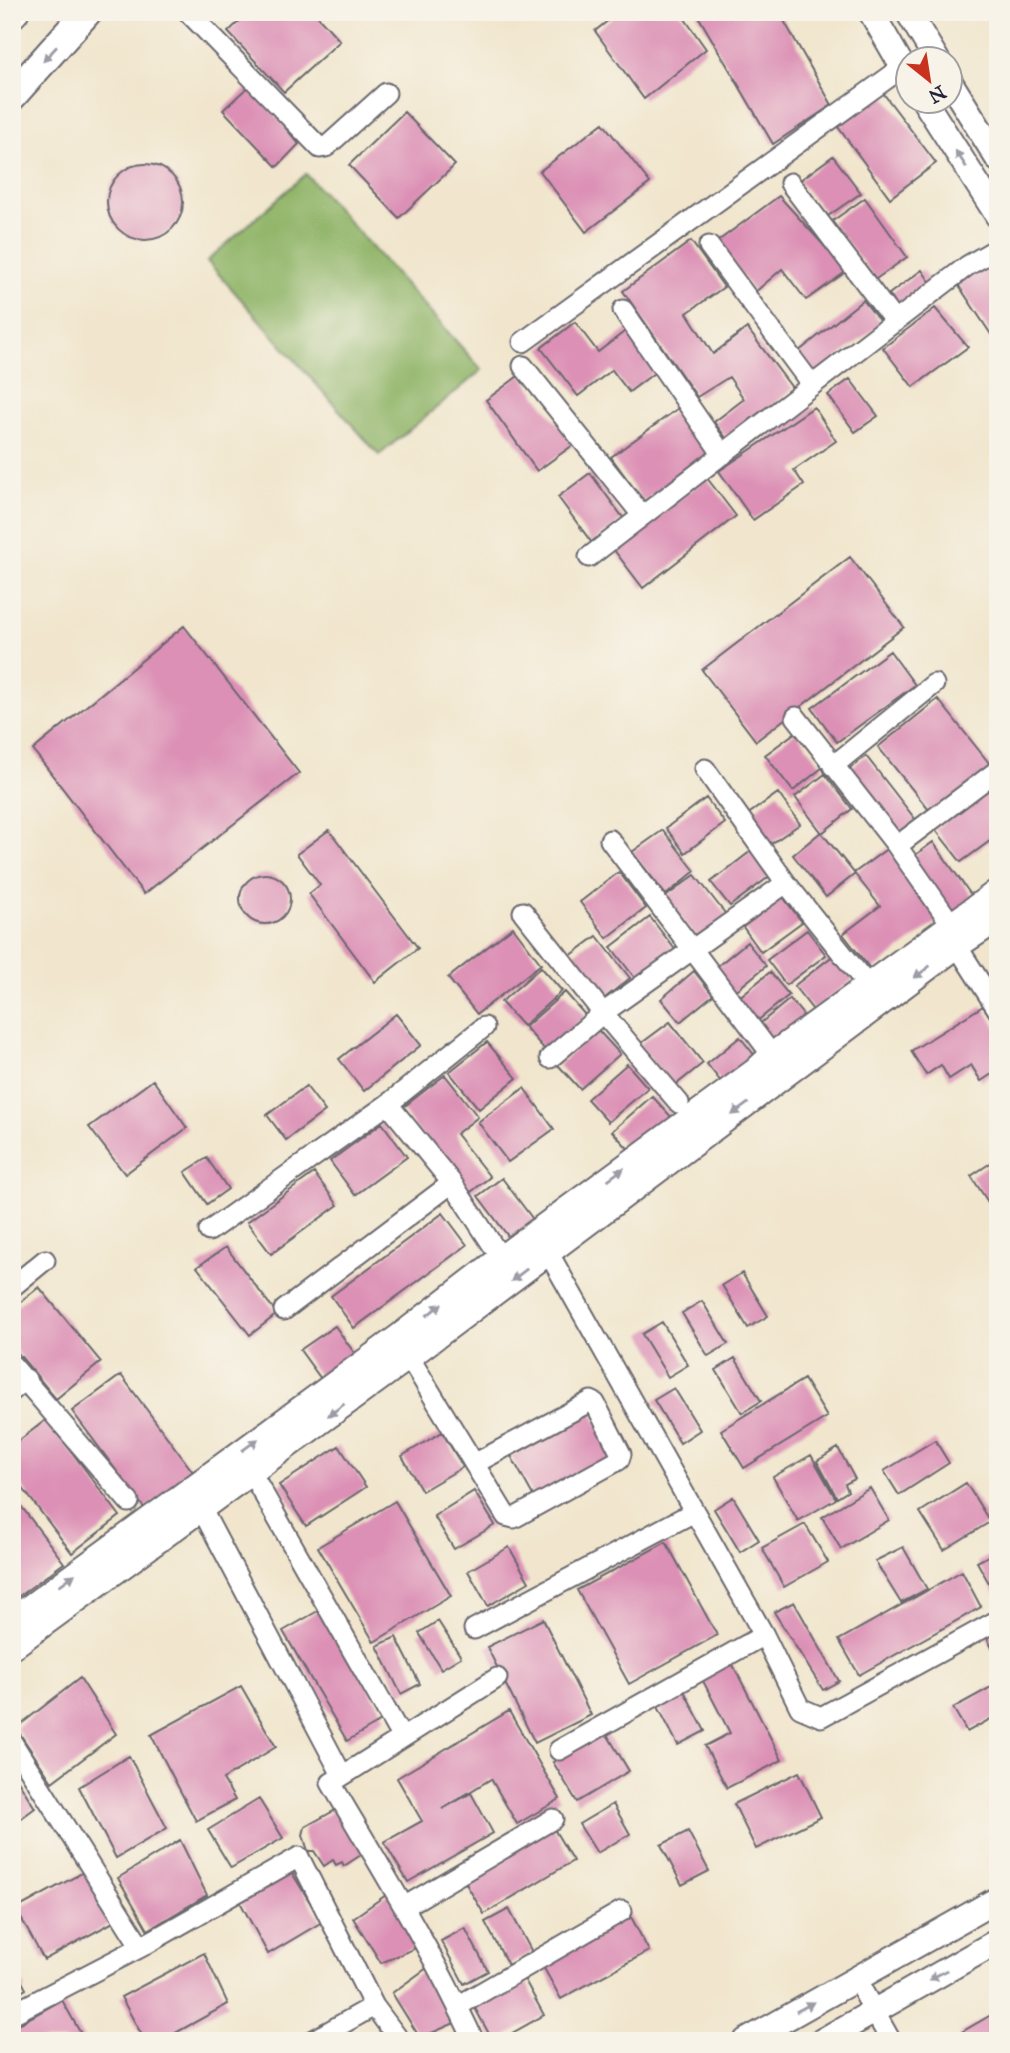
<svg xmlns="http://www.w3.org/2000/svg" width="1010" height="2053" viewBox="0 0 1010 2053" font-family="'IM FELL Great Primer',serif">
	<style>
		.forest { fill: #92b66b; stroke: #5a6c53; stroke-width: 2 }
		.building { fill: #dc90b5 }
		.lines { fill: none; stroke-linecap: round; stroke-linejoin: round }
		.minor-casing { stroke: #6a676e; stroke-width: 23 }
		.tertiary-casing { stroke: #6a676e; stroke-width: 28 }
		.secondary-casing { stroke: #6a676e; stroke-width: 32 }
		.minor { stroke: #fff; stroke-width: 19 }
		.tertiary { stroke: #fff; stroke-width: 24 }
		.secondary { stroke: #fff; stroke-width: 28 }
		.oneway { fill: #9c9ca7 }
	</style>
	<rect width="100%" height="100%" fill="#f7f3e8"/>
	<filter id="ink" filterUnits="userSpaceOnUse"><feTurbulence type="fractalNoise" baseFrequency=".0143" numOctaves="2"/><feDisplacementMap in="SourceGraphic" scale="14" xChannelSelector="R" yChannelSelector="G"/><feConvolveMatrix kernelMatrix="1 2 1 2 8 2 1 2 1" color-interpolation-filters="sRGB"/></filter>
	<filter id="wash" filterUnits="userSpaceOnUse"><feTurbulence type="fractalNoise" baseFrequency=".00686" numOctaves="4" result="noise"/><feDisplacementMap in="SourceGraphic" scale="28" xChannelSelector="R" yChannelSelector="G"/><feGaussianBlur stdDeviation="1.57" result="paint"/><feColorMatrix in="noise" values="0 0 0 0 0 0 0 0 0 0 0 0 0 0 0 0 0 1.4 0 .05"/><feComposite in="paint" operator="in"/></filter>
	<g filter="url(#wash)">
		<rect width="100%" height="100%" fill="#f1e6cd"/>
		<path class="forest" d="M306,174l176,196 -103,85 -172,-194z"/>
		<g id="blocks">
			<path class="building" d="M249,12h65l26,29 -56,51 -56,-60z
				M619,12h61l26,37 -62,50 -49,-68z
				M700,12h79l53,93 -59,39 -76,-130z
				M250,85l49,59 -22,23 -54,-57z
				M883,93l53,70 -46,35 -52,-71z
				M404,112l51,53 -56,53 -50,-53z
				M603,123l47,60 -64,49 -46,-61z
				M833,156l28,37 -33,23 -29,-35z
				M107 202a38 38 0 1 1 76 0a38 38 0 1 1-76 0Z
				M779,196l68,75 -41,29 -24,-31 -28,24 -36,-52z
				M865,198l42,59 -31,22 -45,-57z
				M691,241l33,46 -37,26 26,41 34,-26 46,61 -66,50 -13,-17 30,-23 -15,-22 -32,20 -74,-106z
				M998,256v89l-41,-62z
				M922,270l12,18 -33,24 -12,-18z
				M863,300l18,23 -65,52 -18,-23z
				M935,308l33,39 -55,40 -30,-39z
				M575,322l23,30 30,-23 30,41 -29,22 -17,-22 -34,26 -37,-48z
				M521,374l52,71 -36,26 -51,-71z
				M850,379l28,37 -23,16 -27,-37z
				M680,407l32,45 -68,50 -33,-45z
				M814,407l22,34 -42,29 10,15 -51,35 -34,-49z
				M590,473l34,46 -32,24 -34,-46z
				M707,478l29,38 -93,72 -29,-38z
				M850,557l54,70 -148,114 -54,-71z
				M184,626l115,147 -155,121 -111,-144z
				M890,651l25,34 -78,57 -25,-34z
				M938,699l55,69 -60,47 -55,-68z
				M796,732l27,35 -30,24 -28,-36z
				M866,756l53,68 -20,15 -52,-68z
				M825,774l27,35 -30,24 -27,-36z
				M998,781v54l-37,27 -26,-33z
				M778,793l22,31 -32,22 -21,-31z
				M706,798l19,25 -40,30 -19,-25z
				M329,830l89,118 -43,34 -66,-88 11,-9 -23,-31z
				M663,830l32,41 -29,24 -34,-43z
				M821,832l34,42 -29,23 -33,-42z
				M933,842l41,57 -23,17 -41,-57z
				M888,848l54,70 -70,53 -29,-37 37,-28 -26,-33z
				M751,851l19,25 -40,30 -19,-24z
				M619,872l27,36 -39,30 -27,-36z
				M240 899a25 25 0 1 1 50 0a25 25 0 1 1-50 0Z
				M695,875l33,42 -29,24 -35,-43z
				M783,897l19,25 -41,30 -18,-25z
				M650,917l27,35 -39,30 -27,-35z
				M513,927l28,37 -64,50 -29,-36z
				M807,930l19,25 -40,30 -19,-25z
				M597,936l33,42 -30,24 -34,-43z
				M747,942l19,24 -33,27 -19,-24z
				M834,955l19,25 -40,30 -19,-24z
				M541,967l21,24 -39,35 -22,-24z
				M694,971l19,24 -33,27 -19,-23z
				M770,972l19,23 -33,27 -19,-23z
				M565,992l21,24 -40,35 -21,-24z
				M790,999l19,23 -33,27 -19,-23z
				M983,1006l15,23v41l-17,11 -10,-16 -22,14 -8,-14 -15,10 -15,-24z
				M396,1014l25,31 -57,46 -25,-32z
				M670,1022l33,41 -30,24 -34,-42z
				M598,1030l22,24 -40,35 -22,-24z
				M740,1037l19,24 -33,27 -19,-24z
				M487,1042l30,36 -38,31 -30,-37z
				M627,1064l21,24 -40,34 -21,-23z
				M445,1075l33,42 -22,17 34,43 -23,18 -66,-86z
				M153,1080l34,48 -62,46 -36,-47z
				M306,1086l19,25 -39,29 -19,-25z
				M524,1088l30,41 -46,33 -30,-40z
				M652,1096l22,24 -40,35 -22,-24z
				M382,1123l25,34 -52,38 -25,-34z
				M207,1158l21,31 -21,15 -22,-32z
				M998,1158v42l-8,5 -19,-29z
				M314,1173l24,32 -67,49 -24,-32z
				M502,1178l36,48 -24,18 -36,-48z
				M443,1213l24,32 -113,83 -23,-32z
				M226,1247l51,67 -27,21 -53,-68z
				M742,1273l26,43 -20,12 -26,-43z
				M39,1287l62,75 -45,37 -44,-53v-37z
				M702,1301l26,43 -20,12 -26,-43z
				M662,1322l26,43 -20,12 -26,-43z
				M335,1326l23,32 -34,25 -24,-33z
				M735,1358l26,43 -19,12 -26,-43z
				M121,1375l72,97 -48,37 -73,-98z
				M804,1379l23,38 -83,51 -23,-38z
				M674,1388l26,42 -20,13 -26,-43z
				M591,1412l25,44 -80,45 -25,-45z
				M47,1419l73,97 -48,37 -60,-79v-28z
				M442,1432l21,35 -41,24 -20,-35z
				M935,1440l14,23 -50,32 -15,-24z
				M339,1446l27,41 -60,39 -27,-41z
				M838,1448l17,31 -10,5 3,7 -11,7 -20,-37z
				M811,1455l25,44 -38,22 -25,-44z
				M966,1483l24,39 -46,28 -24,-38z
				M870,1488l19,32 -48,29 -19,-32z
				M474,1491l21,34 -41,24 -20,-33z
				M12,1494l52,69 -49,36 -3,-3z
				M733,1497l26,43 -19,12 -26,-43z
				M395,1501l56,95 -77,46 -56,-95z
				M805,1524l23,38 -44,25 -22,-39z
				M666,1542l51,93 -88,49 -52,-94z
				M509,1547l20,35 -41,24 -20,-35z
				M903,1547l24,42 -26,14 -26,-42z
				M998,1551v48l-21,-37z
				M962,1571l19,36 -122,68 -20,-35z
				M794,1602l45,79 -16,9 -49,-78z
				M323,1608l63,110 -39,23 -64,-110z
				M543,1619l48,96 -56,28 -48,-96z
				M438,1621l23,36 -20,12 -22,-36z
				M998,1630v30l-12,-24z
				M396,1637l24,47 -19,10 -24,-48z
				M732,1663l50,97 -55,28 -22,-42 25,-13 -28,-54z
				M80,1678l36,56 -64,48 -36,-54z
				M241,1686l35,61 -53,32 12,21 -39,21 -45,-86z
				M991,1687l7,11v17l-31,17 -14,-24z
				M683,1689l22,42 -27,14 -22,-42z
				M509,1711l51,88 -43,25 -26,-45 -49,30 29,-16 22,40 -85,49 -24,-40 38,-21 -25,-43z
				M605,1731l24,40 -52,31 -24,-40z
				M129,1756l38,72 -51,30 -37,-71z
				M12,1771l23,37 -23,17z
				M799,1772l22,45 -65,32 -22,-45z
				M259,1799l24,39 -52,30 -23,-38z
				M613,1804l17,30 -33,19 -18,-29z
				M339,1808l28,43 -23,15 -2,-4 -6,3 -3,-5 -9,6 -10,-15h-6l-5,-16 2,-8z
				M551,1824l22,37 -89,53 -22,-37z
				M688,1831l21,40 -27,14 -21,-40z
				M180,1840l27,55 -59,35 -30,-52z
				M289,1868l33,54 -54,32 -30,-56z
				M89,1869l28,51 -73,40 -28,-51z
				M389,1893l29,54 -37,16 -28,-45z
				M509,1909l23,43 -24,13 -23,-43z
				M629,1913l20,38 -88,48 -21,-38z
				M465,1928l23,43 -24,13 -23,-43z
				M204,1953l24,51 -67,37h-16l-24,-44z
				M12,1963l14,26 -14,8z
				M427,1968l30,54 -37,16 -28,-45z
				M521,1973l23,42 -46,26h-5l-22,-40z
				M62,2000l23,41h-73v-13z
				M998,2011v30h-34l-4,-8z"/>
		</g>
	</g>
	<g filter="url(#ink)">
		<use href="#blocks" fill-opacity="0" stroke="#6a676e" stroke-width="2"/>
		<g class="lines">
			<defs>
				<path id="minor" d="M188,12l132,136 6,-1 60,-54
					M790,183l105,139
					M709,246l103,139
					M623,310l100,145
					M523,342l380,-275
					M523,366l119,149
					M589,557l378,-291 31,-18
					M796,717l101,129 55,79
					M833,766l101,-82
					M705,769l81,114 83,104
					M610,840l162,215
					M897,846l101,-76
					M523,912l80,101 76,90
					M957,946l41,64
					M550,1058l53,-45 183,-130
					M388,1104l64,79 49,75
					M209,1231l179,-127 96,-77
					M548,1252l216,383 36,73 21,9 177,-97
					M12,1287l33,-27
					M284,1310l168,-127
					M409,1357l97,159 8,2 105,-58 2,-6 -26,-51 -4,-2 -117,63
					M12,1365l117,137
					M12,1391l14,-12
					M251,1472l151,266
					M201,1508l141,267
					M474,1629l220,-117
					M12,1742l129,205
					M559,1750l205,-115
					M404,1907l149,-88
					M856,1979l35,62
					M458,2006l164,-95
					M12,2014l129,-67 158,-90 75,149 26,35
					M312,2041l62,-35
					M474,2041c-41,-89 -93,-173 -143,-258l166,-105"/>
				<path id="tertiary" d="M871,12l37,64
					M908,12l29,48
					M950,82l48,77
					M925,102l73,114
					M12,1620l385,-282 104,-80 254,-187 17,-16 226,-164
					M12,1647l397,-290 548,-411 41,-27
					M746,2041l252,-142
					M822,2041l176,-100"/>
				<path id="secondary" d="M12,14l2,-2
					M12,96l75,-84"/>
			</defs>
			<use href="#minor" class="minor-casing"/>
			<use href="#tertiary" class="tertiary-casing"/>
			<use href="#secondary" class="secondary-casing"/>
			<use href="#minor" class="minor"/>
			<use href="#tertiary" class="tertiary"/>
			<use href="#secondary" class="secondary"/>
		</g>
		<defs><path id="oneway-solid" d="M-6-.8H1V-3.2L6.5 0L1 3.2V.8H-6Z" transform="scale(1.75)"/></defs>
		<g class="oneway">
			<use href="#oneway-solid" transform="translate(50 54) rotate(132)"/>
			<use href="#oneway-solid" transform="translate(961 159) rotate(-123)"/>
			<use href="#oneway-solid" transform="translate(922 972) rotate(143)"/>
			<use href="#oneway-solid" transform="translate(740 1109) rotate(144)"/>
			<use href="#oneway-solid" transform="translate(616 1174) rotate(-36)"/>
			<use href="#oneway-solid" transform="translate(519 1275) rotate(142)"/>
			<use href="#oneway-solid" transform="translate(434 1310) rotate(-38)"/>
			<use href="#oneway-solid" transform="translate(336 1410) rotate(144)"/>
			<use href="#oneway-solid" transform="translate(250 1445) rotate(-36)"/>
			<use href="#oneway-solid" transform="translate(67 1580) rotate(-36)"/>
			<use href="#oneway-solid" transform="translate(938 1975) rotate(151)"/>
			<use href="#oneway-solid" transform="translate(805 2007) rotate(-29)"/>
		</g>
	</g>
	<rect width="1010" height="2053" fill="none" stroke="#f7f3e8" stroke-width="42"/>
	<g transform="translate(929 80) rotate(150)"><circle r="33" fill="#f7f3e8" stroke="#a29fa3" stroke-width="2"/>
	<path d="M0-5L12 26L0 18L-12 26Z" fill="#c8321e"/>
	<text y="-10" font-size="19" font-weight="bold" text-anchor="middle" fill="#22223b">N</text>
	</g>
</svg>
